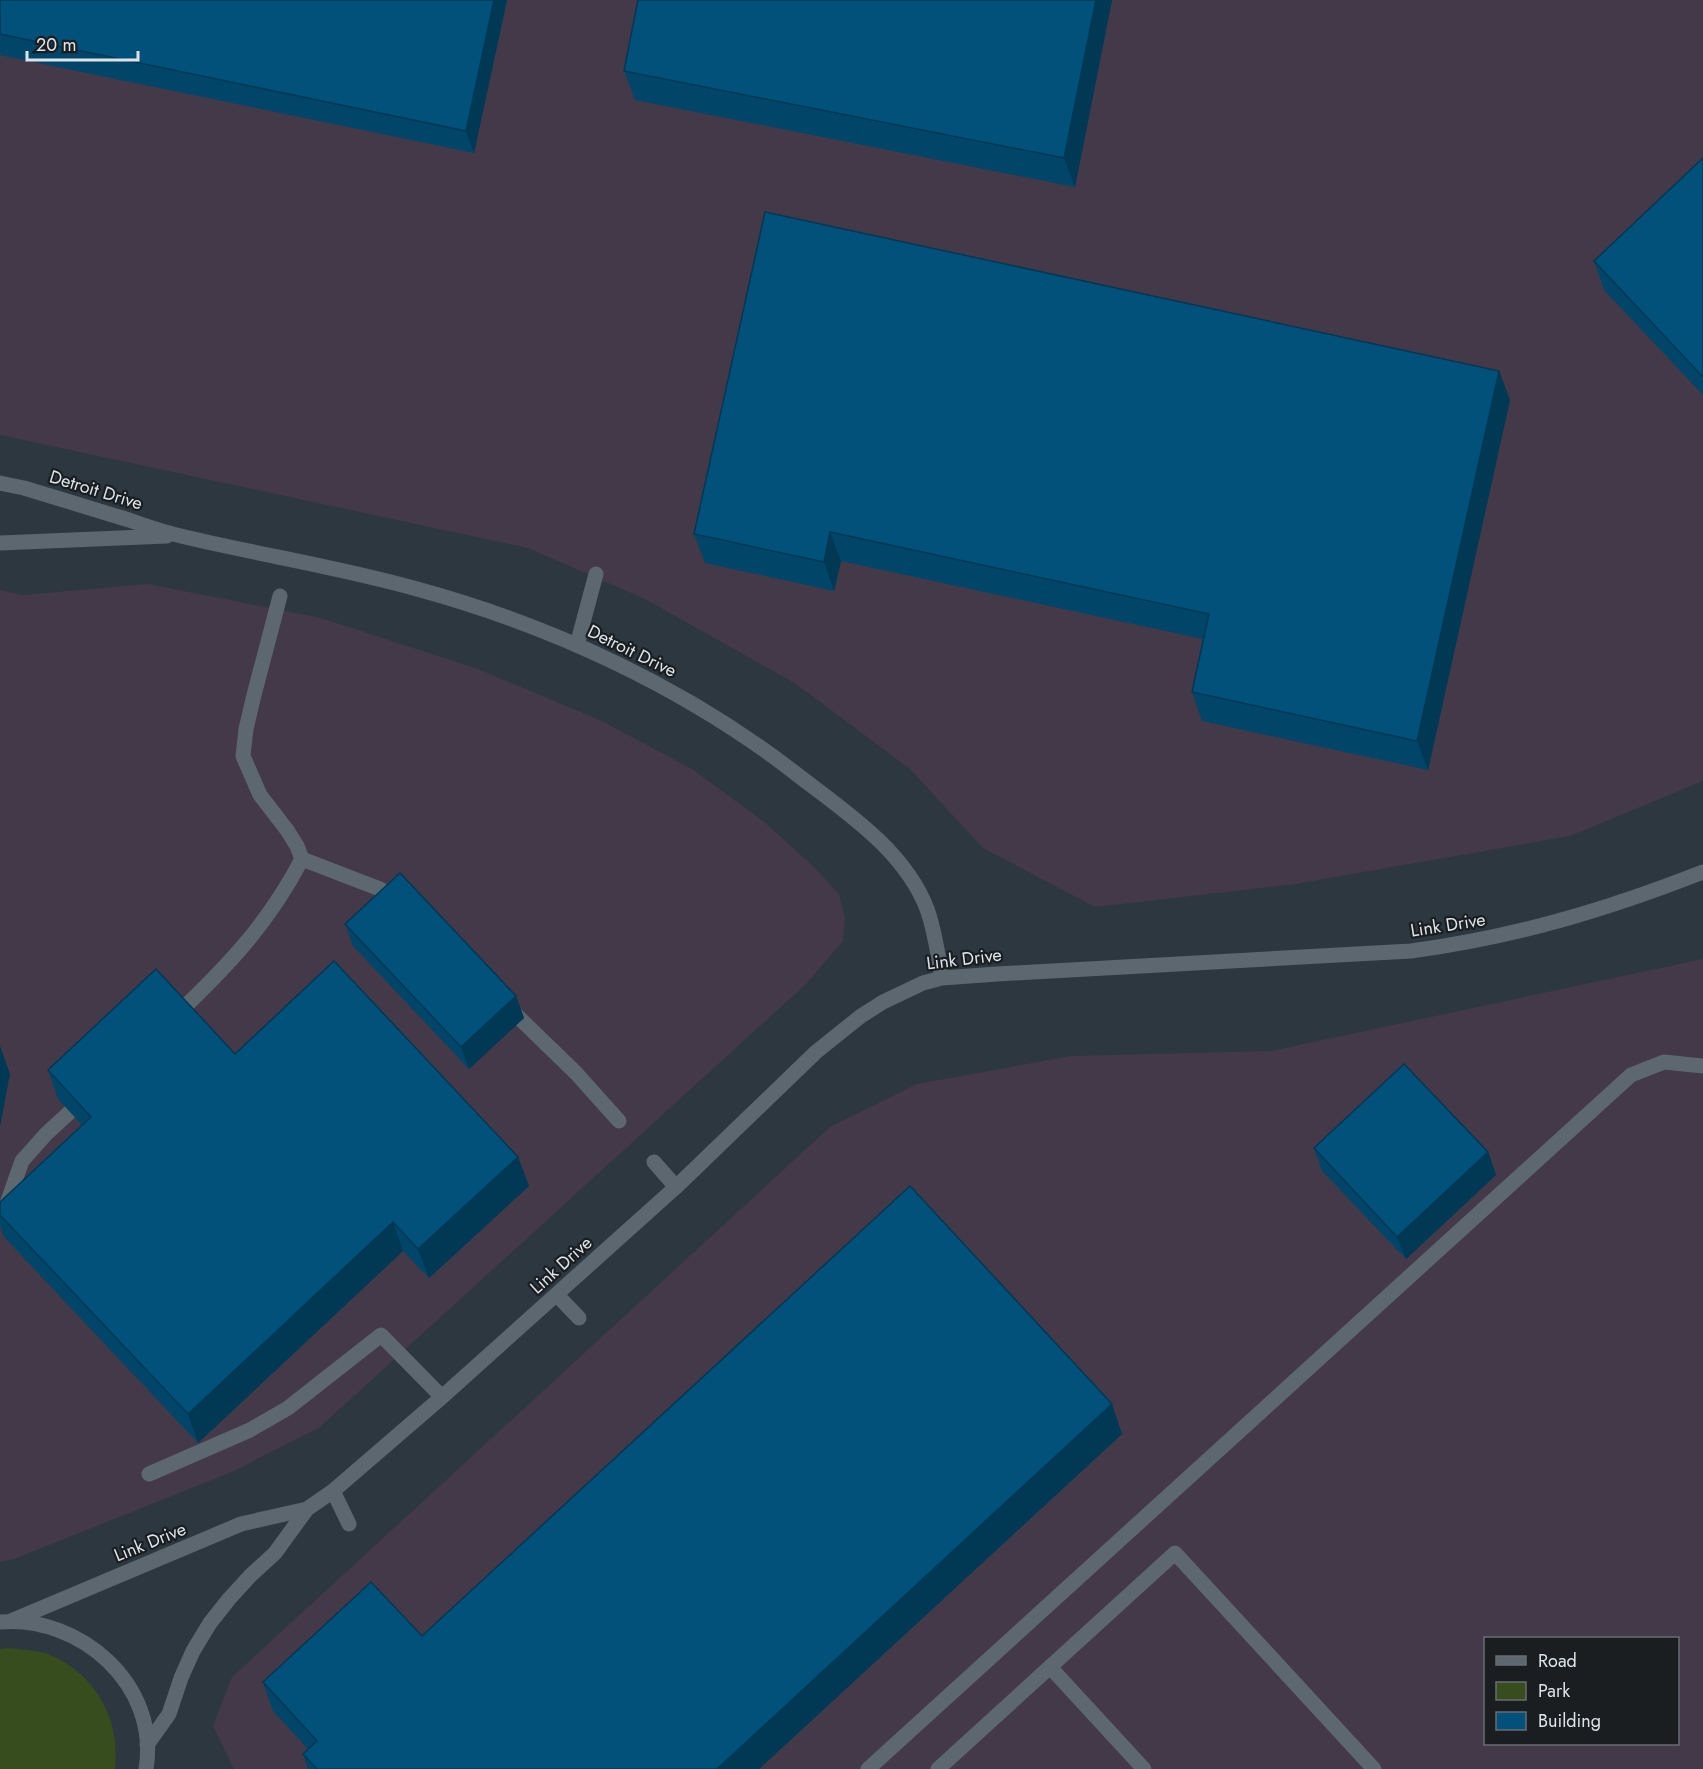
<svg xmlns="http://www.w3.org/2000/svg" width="1703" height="1769" viewBox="0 0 1703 1769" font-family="Jost,sans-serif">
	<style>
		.industrial { fill: #433949; fill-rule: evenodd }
		.green { fill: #384d1d }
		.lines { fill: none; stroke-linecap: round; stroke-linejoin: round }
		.service { stroke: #5c676f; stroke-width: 15 }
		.minor { stroke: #5c676f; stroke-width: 15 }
		.wall { fill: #014669 }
		.shaded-wall { fill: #013955 }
		.building { fill: #01517a; stroke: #013955; stroke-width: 1.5 }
		.labels { text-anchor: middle; stroke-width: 4.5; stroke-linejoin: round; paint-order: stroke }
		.street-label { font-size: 18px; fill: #dde3e8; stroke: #1a1e21 }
	</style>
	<rect width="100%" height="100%" fill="#2d373f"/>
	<path class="industrial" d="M0,0h1703v781l-133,55 -275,48 -200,23 -112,-59 -73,-79 -114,-85 -151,-85 -117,-51 -528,-113z
		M148,584l173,34 157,51 122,51 92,49 71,52 50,45 26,28 6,24 -2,23 -37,43 -486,443 -88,45 -218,87 -14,3v-972l22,5z
		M1703,959v810h-1469l-21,-43 19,-49 598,-550 87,-43 154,-28 200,-5zM1486,1638h192v106h-192z"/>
	<path class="green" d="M11,1648c12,2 26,2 37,6 47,19 73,65 67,115h-115v-120z"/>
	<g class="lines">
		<path class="service" d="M577,645l19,-71
			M302,859l78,30 16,14
			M508,1007l68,66 43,48
			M174,1017c53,-50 94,-93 128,-158l-5,-13 -10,-16 -27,-35 -17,-39 3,-27 8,-34 26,-99
			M654,1162l22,25
			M4,1212l18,-51 24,-27 39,-36
			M557,1295l22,23
			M149,1474l101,-44 38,-22 93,-73 61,62
			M333,1491l16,33
			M1050,1667l94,102
			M868,1769l763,-694 33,-13 39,4
			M938,1769l237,-216 199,216"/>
		<path class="minor" d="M0,483l24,5c35,11 70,21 105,32 17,6 34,12 52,16 79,19 158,31 236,53 136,37 271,100 382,187 47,36 106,75 128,133 8,22 11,46 15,69
			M0,543l167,-7
			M11,1621l230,-97 66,-15
			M0,1622c80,-7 160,63 146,147
			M147,1745l22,-31 12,-36 12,-27 17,-28 19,-24 21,-23 25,-23 32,-44 26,-18 109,-94 234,-210 140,-135 45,-36 22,-14 40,-19 19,-5 55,-4 414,-23c104,-14 195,-41 292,-79"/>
	</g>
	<path class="wall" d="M0,0h507l-33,153 -474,-98z
		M638,0h474l-37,187 -440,-87 -11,-29z
		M1703,158v237l-99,-105 -10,-29z
		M1499,371l11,29 -82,370 -226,-49 -10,-29 11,-53 -362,-78 -7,30 -129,-28 -11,-29z
		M345,924l171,72 8,22 -55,51 -116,-123z
		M235,1054l283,103 11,29 -100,92 -26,-27 -205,192 -194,-206 -4,-11v-24l82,-77 -24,-26 -10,-29z
		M1314,1148l174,4 8,23 -90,84 -84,-88z
		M1122,1434l-363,335h-451l-5,-15 5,-5 -35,-38 -10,-29z"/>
	<path class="shaded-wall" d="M494,0h13l-33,153 -8,-22z
		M1096,0h16l-37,187 -11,-29z
		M1499,371l11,29 -82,370 -11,-29z
		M830,532l11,29 -7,30 -10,-29z
		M516,996l8,22 -55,51 -8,-22z
		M0,1046l10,28 -10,53z
		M1488,1152l8,23 -90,84 -9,-22z
		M518,1157l11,29 -100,92 -11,-29z
		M393,1222l10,29 -205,192 -10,-29z
		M1112,1404l10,30 -363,335h-42z"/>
	<path class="building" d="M0,0h494l-28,131 -466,-97z
		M638,0h458l-32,158 -440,-87z
		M1703,158v219l-109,-116z
		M765,212l734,159 -82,370 -225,-49 17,-78 -379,-82 -6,30 -130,-28z
		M400,873l116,123 -55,51 -116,-123z
		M334,961l184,196 -100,92 -25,-27 -205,192 -188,-199v-13l91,-85 -43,-47 108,-101 79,85z
		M1404,1064l84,88 -91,85 -83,-89z
		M910,1186l202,218 -395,365h-400l-14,-15 14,-13 -54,-59 108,-100 51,54z"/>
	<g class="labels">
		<g class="street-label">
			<text transform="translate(96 490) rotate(17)" y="6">Detroit Drive</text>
			<text transform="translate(632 651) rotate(26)" y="6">Detroit Drive</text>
			<text transform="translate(1448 925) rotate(-9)" y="6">Link Drive</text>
			<text transform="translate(964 959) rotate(-7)" y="6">Link Drive</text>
			<text transform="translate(561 1265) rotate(-42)" y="6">Link Drive</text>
			<text transform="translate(150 1542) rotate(-22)" y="6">Link Drive</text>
		</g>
	</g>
	<rect x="1484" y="1637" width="195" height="108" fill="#1a1e21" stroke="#686d71" stroke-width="1.5"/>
	<rect x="1496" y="1656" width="30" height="9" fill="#5c676f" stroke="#686d71" stroke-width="1.5"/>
	<text x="1538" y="1667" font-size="18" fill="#dde3e8">Road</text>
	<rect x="1496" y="1682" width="30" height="18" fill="#384d1d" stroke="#686d71" stroke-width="1.5"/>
	<text x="1538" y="1697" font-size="18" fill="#dde3e8">Park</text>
	<rect x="1496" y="1712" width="30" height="18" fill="#01517a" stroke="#686d71" stroke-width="1.5"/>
	<text x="1538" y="1727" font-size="18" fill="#dde3e8">Building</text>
	<path d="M27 51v9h111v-9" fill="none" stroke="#dde3e8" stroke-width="3"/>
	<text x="36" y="51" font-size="18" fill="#dde3e8" stroke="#1a1e21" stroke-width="4.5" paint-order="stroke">20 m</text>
</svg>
